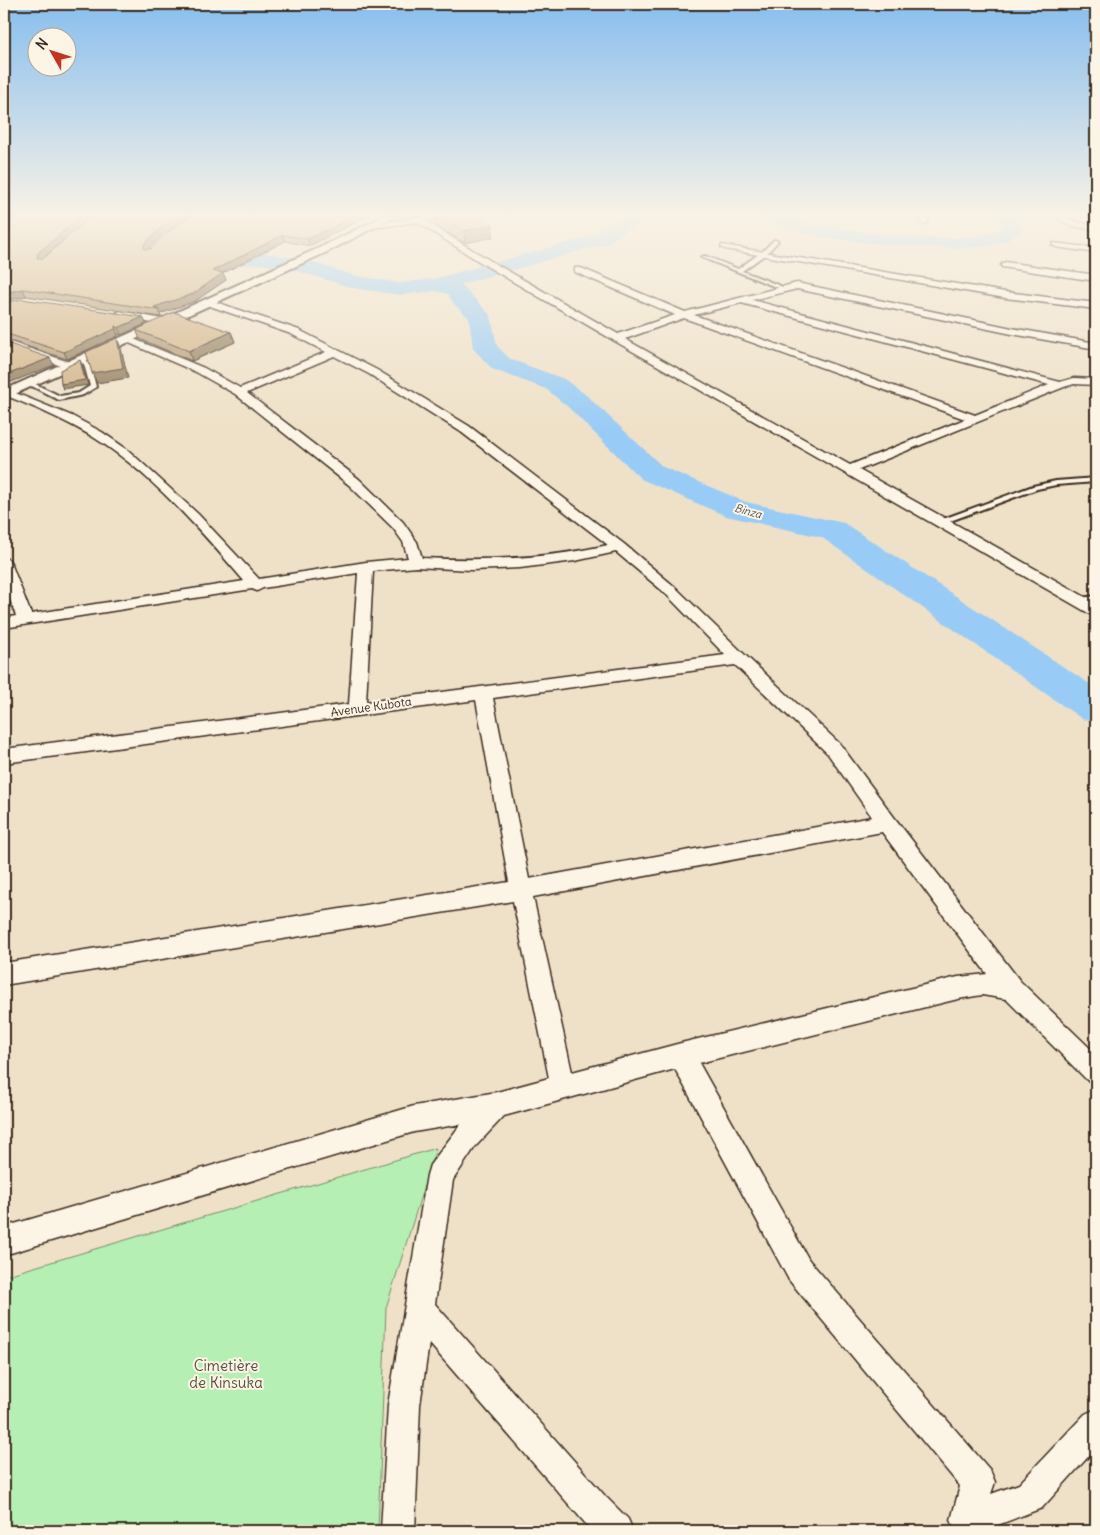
<svg xmlns="http://www.w3.org/2000/svg" width="1100" height="1535" viewBox="0 0 1100 1535" font-family="Delius,sans-serif">
	<style>
		.green { fill: #b5efb3; stroke: #788c68 }
		.lines { fill: none; stroke-linecap: round; stroke-linejoin: round }
		.river { fill: #98ccf6; fill-rule: evenodd }
		.service-casing { stroke: #3b2a1e; stroke-width: 4 }
		.minor-casing { stroke: #3b2a1e; stroke-width: 3 }
		.tertiary-casing { stroke: #3b2a1e; stroke-width: 4 }
		.service { fill: #fcf5e5; fill-rule: evenodd }
		.minor { fill: #fcf5e5; fill-rule: evenodd }
		.tertiary { fill: #fcf5e5; fill-rule: evenodd }
		.wall { fill: #b49972; stroke: #3b2a1e; fill-rule: evenodd }
		.shaded-wall { fill: #927d5d; stroke: #3b2a1e }
		.building { fill: #d1b285; stroke: #3b2a1e }
		.labels { text-anchor: middle; stroke-width: 4; stroke-linejoin: round; paint-order: stroke }
		.far-water-label { font-size: 11px; font-style: italic; fill: #525254; stroke: #fcf5e5 }
		.street-label { font-size: 12px; fill: #3b2a1e; stroke: #fcf5e5 }
		.near-park-label { font-size: 15px; fill: #53513c; stroke: #fcf5e5 }
	</style>
	<rect width="100%" height="100%" fill="#efe1c8"/>
	<filter id="ink" filterUnits="userSpaceOnUse"><feTurbulence type="fractalNoise" baseFrequency=".02" numOctaves="2"/><feDisplacementMap in="SourceGraphic" scale="10" xChannelSelector="R" yChannelSelector="G"/><feConvolveMatrix kernelMatrix="1 2 1 2 8 2 1 2 1" color-interpolation-filters="sRGB"/></filter>
	<g filter="url(#ink)">
		<path class="green" d="M436,1148l-50,160 -8,223h-374v-255z"/>
		<g class="lines">
			<path class="river" d="M632,215h26l-3,4 -30,11 -16,13 -148,41 30,32 6,30 13,13 54,20 22,16 77,72 83,35 98,21 252,165v35l-14,-4 -261,-182 -95,-21 -85,-37 -73,-72 -22,-18 -54,-20 -19,-21 -4,-30 -15,-14 -6,-10 -13,-3 -35,4 -47,-7 -62,-19 -31,-5 -69,3 -7,-2 -3,-4 3,-4 7,-2 69,-3 41,7 55,17 44,7 34,-4 161,-44 16,-13z
				M759,215c7,0 16,-1 23,0 11,1 22,7 33,9 43,8 152,26 189,3l-9,-12h18l10,13c-7,10 -21,15 -33,18 -35,6 -212,-4 -231,-31z"/>
			<defs>
				<path id="service" d="M774,240l4,1 -11,12 -25,18 41,16 -2,2 -80,-32 4,-1 33,13 25,-18z
					M80,358l10,5 6,24 -13,8 -24,5 -33,-17 5,-1 29,14 19,-3 11,-7 -6,-22 -7,-4z
					M1096,478v4l-40,3 -19,4 -95,35h-3l-4,-2 98,-36 23,-5z
					M1096,596v6l-16,2 -4,-3 4,-3z"/>
				<path id="minor" d="M432,215h19l-4,2 -22,4 69,42 124,71 57,-19 -100,-43v-4h6l104,44 112,-29 215,45 84,15v6l-84,-15 -215,-45 -45,11 308,82 14,-4 22,1v6l-22,-1 -10,3 -205,83 237,133v12l-6,-1 -477,-274 -125,-73 -71,-45 -44,6 -4,-2 4,-2zM741,303l308,82 -74,30 -281,-100zM684,318l281,101 -115,46 -225,-126z
					M922,215h8l-3,9 -7,-2z
					M1059,215h8l-1,2 11,5 19,4v4l-24,-4 -13,-6z
					M1053,243l43,5v5l-40,-6 -4,-2z
					M722,245l283,47 91,11v6l-91,-11 -280,-49 -4,-2z
					M1005,262l91,13v6l-94,-14 -1,-2z
					M207,299l92,31 78,40 92,56 155,118 51,43 70,68 95,89 54,73 126,164 76,73v29l-9,-3 -81,-81 -24,-4 -24,4 -259,64 110,197 181,210 5,12 -4,12 28,-10 66,-70 11,-5v39l-54,60 -60,23h-26l-5,-11 9,-34 -171,-206 -114,-211 -171,47 -29,31 -22,33 -18,124 171,193 22,22 5,12h-41l-163,-188 -9,62 -5,126h-34l7,-126 39,-230 3,-10 31,-41 -47,8 -410,123v-28l410,-121 83,-14 52,-14 -36,-177 -509,84v-22l505,-81 -33,-182 -472,63v-14l345,-45 9,-131 -95,15 -6,3 -5,-2 -248,39v-10l12,-2 -12,-33v-25l5,2 2,3 20,51 213,-33c-43,-50 -94,-109 -151,-144 -28,-17 -58,-30 -89,-42v-4l4,-1 64,26 30,16 26,18 70,64 61,65 107,-17 42,-4 -5,-16 -10,-14 -44,-43 -114,-91 -39,-22 -76,-33 1,-2h8l75,31 36,20 86,-36 -35,-18 -87,-30v-4zM334,356l35,18 92,58 147,113c-62,14 -123,16 -186,13l-5,-16 -14,-20 -44,-43 -112,-86zM616,552l49,41 60,62 -359,47 7,-131 43,-4 55,3 49,-2 55,-7zM735,665l93,89 44,63 -343,62 -36,-181zM882,832l105,142 -29,3 -277,66 -109,29 -39,-175z
					M120,311l42,8 5,3 -5,3 -45,-9 -2,-2z
					M4,340l68,23 1,2 -1,2h-8l-60,-21z"/>
				<path id="tertiary" d="M386,215h12l-71,37 -323,147v-9l315,-142z"/>
			</defs>
			<use href="#service" class="service-casing"/>
			<use href="#minor" class="minor-casing"/>
			<use href="#tertiary" class="tertiary-casing"/>
			<use href="#service" class="service"/>
			<use href="#minor" class="minor"/>
			<use href="#tertiary" class="tertiary"/>
		</g>
		<path class="wall" d="M44,215h149l-29,18 -15,16h2l17,-17 25,-17h177l-61,31 -24,-5 -62,32 3,7 -31,21 -35,13 1,3 -135,-21 -22,5v-82zM91,216l-47,42h-1z
			M435,215h40l18,22 -28,6 -29,-17z
			M4,303l139,14 3,7 -25,11 -3,-1v2l-51,23 -63,-20z
			M136,330l95,2 4,10 -43,19 -52,-22z"/>
		<path class="shaded-wall" d="M4,215h29l-29,3z
			M82,215h10l-51,45 -4,-2 1,-5z
			M181,215h12l-29,18 -17,18 -3,-2v-5l18,-17z
			M357,215h13l-61,31 -1,-7z
			M493,225v12l-28,6 -1,-12z
			M283,235l2,6 -62,32 3,7 -31,21 -35,13 -1,-4 -5,-3 58,-36z
			M23,289l3,7 -22,5v-8z
			M143,317l3,7 -25,11 -3,-7z
			M115,326l3,10 -51,23 -3,-7z
			M231,332l4,10 -43,19 -3,-10z
			M117,338l4,10 7,30 -31,5 -5,-10z
			M50,358l4,7 -50,20v-9z
			M80,360l2,5 6,20 -25,4 -2,-5z"/>
		<path class="building" d="M44,215h38l-44,38 -1,5h7l48,-43h89l-19,12 -18,17v5h7l17,-17 25,-17h164l-49,24 -25,-4 -71,36 11,2 -30,21 -39,13 5,3 -136,-21 -19,4v-74z
			M438,215h37l18,10 -29,6z
			M22,299l121,18 -25,11 -3,-2v3l-51,23 -60,-19v-30z
			M174,312l57,20 -42,19 -53,-21z
			M117,338l6,30 -31,5 -6,-21z
			M4,342l46,16 -46,18z
			M80,360l5,20 -24,4 -1,-14z"/>
	</g>
	<linearGradient id="sky" x2="0" y2="1"><stop stop-color="#88beee"/><stop offset="0.5" stop-color="#f8f2e6"/><stop offset="1" stop-color="#f8f2e6" stop-opacity="0"/></linearGradient>
	<rect width="1100" height="430" fill="url(#sky)"/>
	<g class="labels">
		<g class="far-water-label">
			<text transform="translate(748 511) rotate(15)" y="4">Binza</text>
		</g>
		<g class="street-label">
			<text transform="translate(371 707) rotate(-8)" y="4">Avenue Kubota</text>
		</g>
		<g class="near-park-label">
			<text x="226" y="1371">Cimetière<tspan x="226" dy="17">de Kinsuka</tspan></text>
		</g>
	</g>
	<rect width="1100" height="1535" fill="none" stroke="#fcf5e5" stroke-width="20"/>
	<rect x="10" y="10" width="1080" height="1515" fill="none" stroke="#3b2a1e" stroke-width="2" filter="url(#ink)"/>
	<g transform="translate(52 52) rotate(309)"><circle r="24" fill="#fcf5e5" stroke="#afa495"/>
	<path d="M0-4L9 19L0 12L-9 19Z" fill="#c8321e"/>
	<text y="-8" font-size="14" font-weight="bold" text-anchor="middle" fill="#3b2a1e">N</text>
	</g>
</svg>
